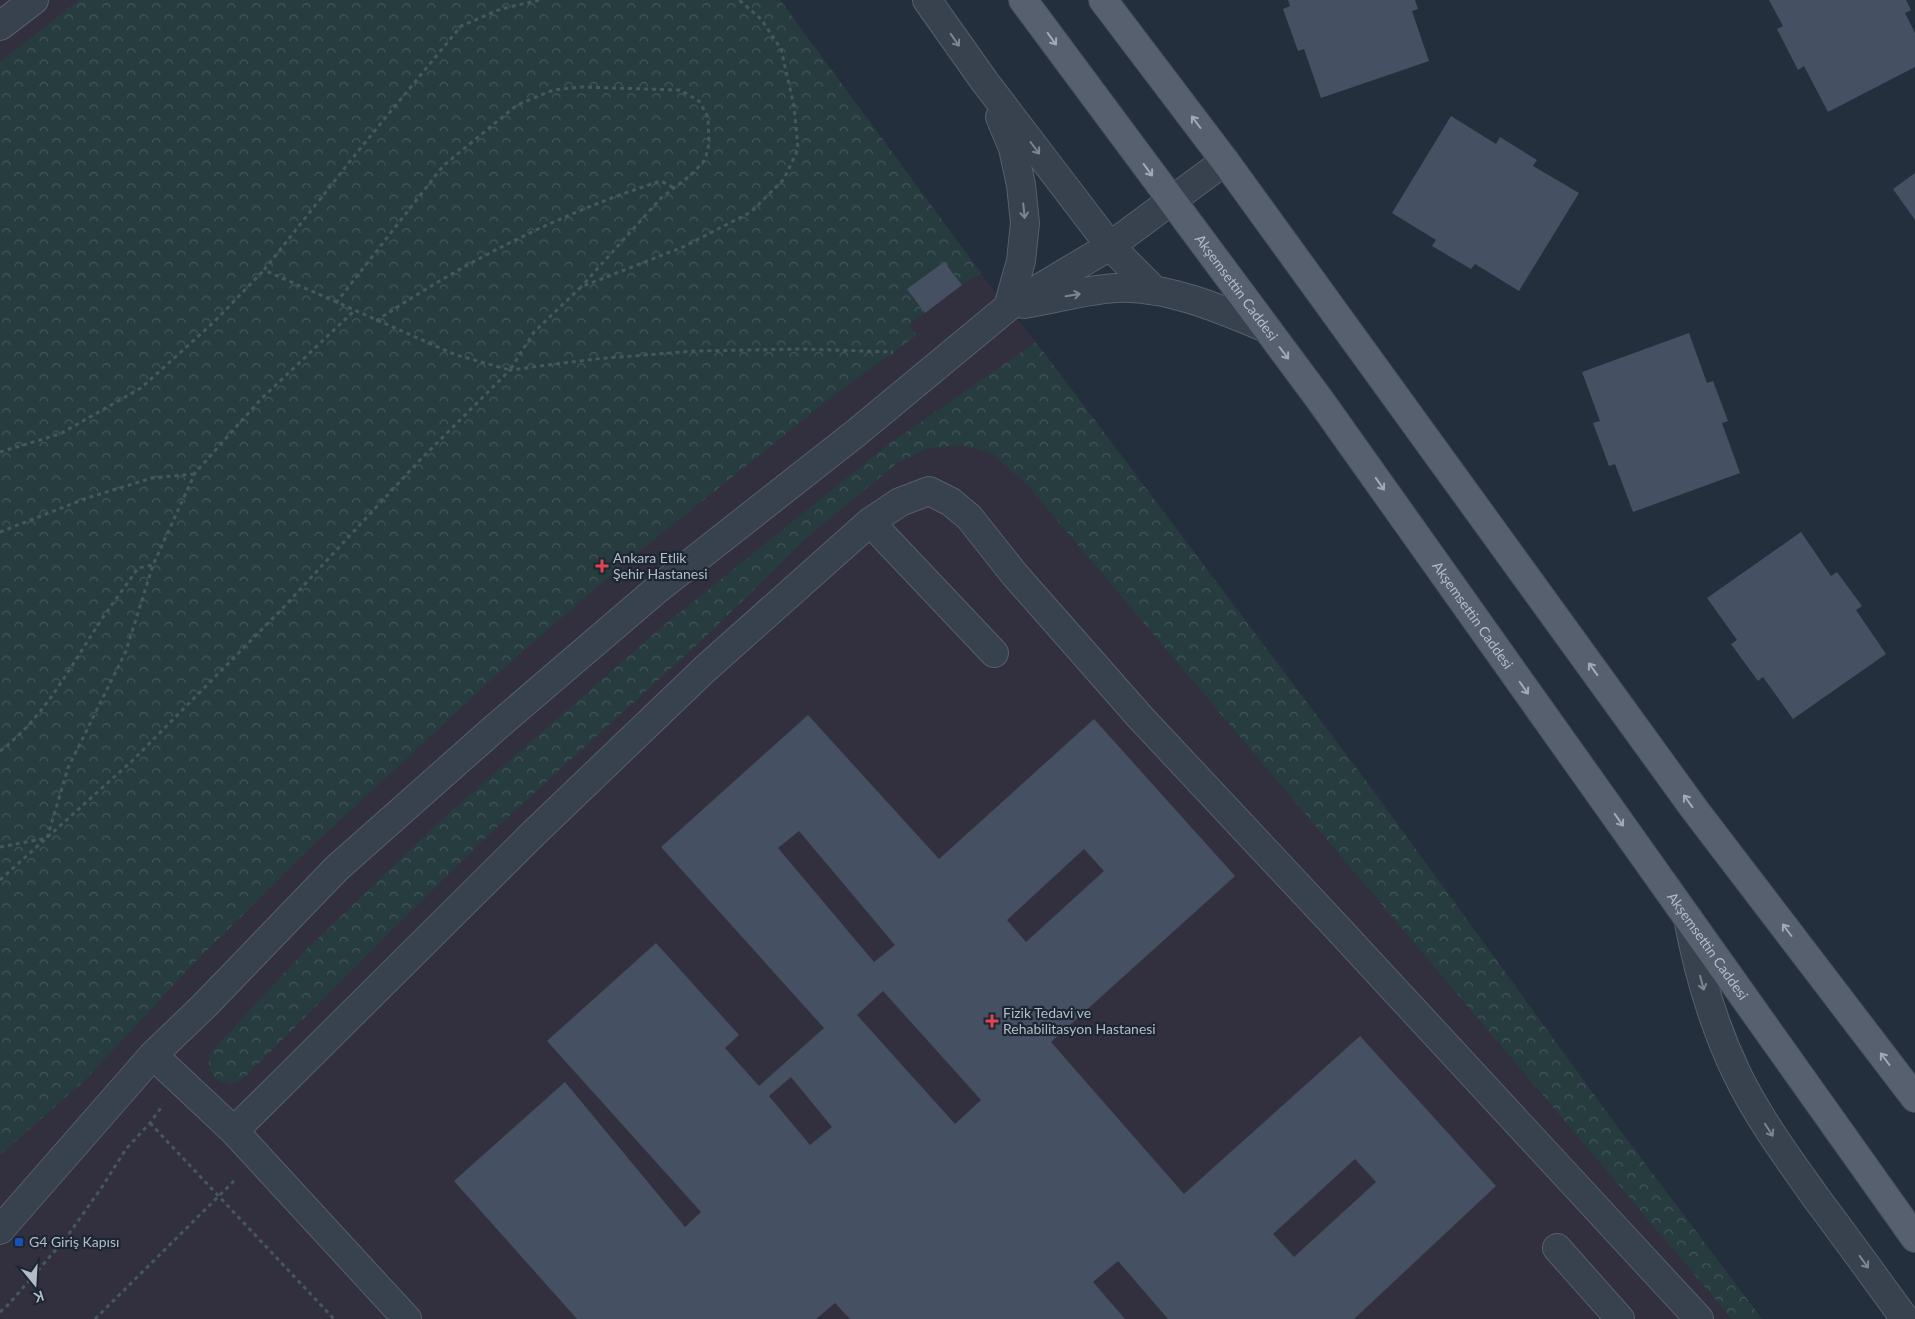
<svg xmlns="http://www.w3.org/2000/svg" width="1915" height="1319" viewBox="0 0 1915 1319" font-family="Lato,sans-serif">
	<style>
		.medical { fill: #32303f }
		.forest { fill: url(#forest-crowns) }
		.building { fill: #455162; fill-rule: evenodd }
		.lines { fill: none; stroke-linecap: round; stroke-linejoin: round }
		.minor-casing { stroke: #565f6c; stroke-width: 30 }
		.major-casing { stroke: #414a57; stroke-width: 30 }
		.path { stroke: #44595c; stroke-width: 3; stroke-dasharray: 4 4; stroke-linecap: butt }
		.minor { stroke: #38414e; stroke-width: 28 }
		.major { stroke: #56606e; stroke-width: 28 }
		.oneway { stroke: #a1aab7 }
		.oneway2 { stroke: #7c8592 }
		.health-dot { fill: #e0444e; stroke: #1d2633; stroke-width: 2 }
		.transit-dot { fill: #1a4fb4; stroke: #1d2633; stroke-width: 2 }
		.labels { text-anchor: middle; stroke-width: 4.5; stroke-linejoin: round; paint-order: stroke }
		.street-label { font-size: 14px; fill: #b4bcc9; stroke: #1d2633 }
		.poi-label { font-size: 14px; fill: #b4bcc9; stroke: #1d2633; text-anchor: start }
	</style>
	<defs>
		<pattern id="forest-crowns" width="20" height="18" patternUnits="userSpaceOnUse" patternTransform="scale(1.25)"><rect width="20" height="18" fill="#263c3f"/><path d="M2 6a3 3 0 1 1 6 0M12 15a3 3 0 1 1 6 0" fill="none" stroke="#435659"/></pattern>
	</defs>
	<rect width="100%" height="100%" fill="#242f3e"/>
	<path class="medical" d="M0,0h780l208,283 48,59 336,447 247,340 143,190h-1762z"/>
	<path class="forest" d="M79,0h701l201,273 -19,12 -19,-23 -35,27 17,24 -17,12 9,10 -84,61 -214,172 -117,102 -179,166 -126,124 -112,120 -85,75v-1093z
		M1036,342l336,447 247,340 143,190h-30l-703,-832 -36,-33 -33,-9 -35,4 -29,15 -85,70 -111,108 -216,197 -237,236c-3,3 -6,6 -10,7 -19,6 -34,-12 -26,-30l96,-103 131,-126 225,-197 226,-182z"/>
	<path class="building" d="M1288,0h127l3,9 -6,2 17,50 -108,37 -17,-49 -6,2 -15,-42 7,-3z
		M1769,0h137l5,10 -6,3 10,20v34l-87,45 -24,-46 -6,4 -21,-41 6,-3z
		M1451,116l45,28 4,-7 37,23 -4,6 46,27 -60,98 -44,-27 -4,5 -39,-23 4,-6 -44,-27z
		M1915,173v47l-22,-31z
		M944,262l18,23 -37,28 -18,-24z
		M1689,333l18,50 6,-2 15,40 -6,2 18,50 -107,39 -18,-48 -6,2 -16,-43 7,-2 -18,-49z
		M1801,532l30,44 6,-4 25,34 -6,4 30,44 -93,65 -30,-42 -5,4 -27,-37 6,-4 -30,-42z
		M808,715l131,144 155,-140 141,157 -184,166 133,152 176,-158 136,150 -142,133h-186l-50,-58 -25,21 32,37h-275l-15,-16 -19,16h-239l-123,-138 111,-99 120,145 16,-15 -154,-171 109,-98 83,92 -14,13 34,38 65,-58 -163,-181zM799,831l96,114 -21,17 -96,-114zM1084,849l20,22 -78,71 -19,-22zM883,991l98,109 -26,24 -98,-109zM791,1077l41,50 -22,18 -41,-49zM1355,1159l21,23 -82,75 -21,-23z"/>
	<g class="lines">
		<defs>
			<path id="minor" d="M927,0l58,82 125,164 45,45
				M0,26l34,-26
				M1000,117l13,31 8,37 4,38 -4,38 -13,46
				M1024,304c29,-5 62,-14 91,-16 50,-3 106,21 151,40
				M870,522l124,131
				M1688,918c10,54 25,106 49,156 22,45 51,84 80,125 30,40 59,80 88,120
				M153,1055l81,76 173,188
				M234,1131l301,-299 170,-163 165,-147 30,-20 29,-11 22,11 18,15 46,58 125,142 191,204 368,398
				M0,1230l153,-175 52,-50 132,-137 158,-140 160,-137 201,-158 152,-126 102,-61 115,-85
				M1557,1248l63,71"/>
			<g id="major">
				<path id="s1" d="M1023,0l297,400 595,838"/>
				<path d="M1103,0l122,161 470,649 220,288"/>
			</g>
		</defs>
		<use href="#minor" class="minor-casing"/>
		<use href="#major" class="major-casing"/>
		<path class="path" d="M539,0l-38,9 -40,17 -102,124 -95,120 192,85 54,15 24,-38 47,-45 102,-40 68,-35 33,-33 14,-30 -4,-43 -13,-57 -20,-30 -22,-19
			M336,303l107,-137 74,-61 36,-15 28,-3 99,3 19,11 9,16 1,27 -4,16 -14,15 -30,23 -80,89
			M376,321c88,-59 184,-108 285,-140l13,7
			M0,452l60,-18 81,-46 73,-66 50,-52
			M0,532l87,-34 65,-20 42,-4
			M0,751c43,-32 69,-82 98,-126 13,-20 27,-38 40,-57l15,-3
			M0,847l47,-9 21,-70 58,-117 27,-86 42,-92 66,-74 93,-88
			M0,880l133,-120 148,-150 137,-148 92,-92 85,-11 100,-8 108,-2 90,3
			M150,1123l184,196
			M0,1312l8,-7 58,-67 36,-51 24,-38 24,-26 13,-18
			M95,1319l141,-140"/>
		<use href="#minor" class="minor"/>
		<use href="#major" class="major"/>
	</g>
	<defs><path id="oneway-shaft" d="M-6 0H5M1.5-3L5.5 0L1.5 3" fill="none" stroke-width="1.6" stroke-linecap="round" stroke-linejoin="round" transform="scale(1.25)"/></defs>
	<g class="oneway">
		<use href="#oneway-shaft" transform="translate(1052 39) rotate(54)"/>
		<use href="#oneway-shaft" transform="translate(1196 122) rotate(-127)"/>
		<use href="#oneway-shaft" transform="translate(1148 170) rotate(54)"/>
		<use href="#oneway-shaft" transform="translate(1284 353) rotate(53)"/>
		<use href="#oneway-shaft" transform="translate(1380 484) rotate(55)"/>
		<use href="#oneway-shaft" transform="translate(1593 669) rotate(-126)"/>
		<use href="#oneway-shaft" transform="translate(1524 688) rotate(55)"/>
		<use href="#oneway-shaft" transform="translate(1688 801) rotate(-126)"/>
		<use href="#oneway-shaft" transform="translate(1619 820) rotate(55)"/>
		<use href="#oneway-shaft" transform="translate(1787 930) rotate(-127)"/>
		<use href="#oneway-shaft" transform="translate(1885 1059) rotate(-127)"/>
	</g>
	<g class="oneway2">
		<use href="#oneway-shaft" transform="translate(955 40) rotate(55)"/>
		<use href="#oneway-shaft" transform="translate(1035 148) rotate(53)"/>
		<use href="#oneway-shaft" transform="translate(1024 211) rotate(84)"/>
		<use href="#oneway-shaft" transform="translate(1073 295) rotate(-10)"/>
		<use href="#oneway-shaft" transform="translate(1702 983) rotate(75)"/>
		<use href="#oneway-shaft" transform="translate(1769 1130) rotate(57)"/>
		<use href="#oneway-shaft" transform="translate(1864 1262) rotate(54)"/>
	</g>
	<g class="health-dot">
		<path d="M599.5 558.5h5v5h5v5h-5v5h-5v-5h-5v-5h5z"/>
		<path d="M989.5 1013.5h5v5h5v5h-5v5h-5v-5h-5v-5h5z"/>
	</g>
	<rect class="transit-dot" x="14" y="1237" width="10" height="10" rx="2.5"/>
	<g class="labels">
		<g class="street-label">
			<text dy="5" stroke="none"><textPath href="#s1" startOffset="358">Akşemsettin Caddesi</textPath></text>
			<text dy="5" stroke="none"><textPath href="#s1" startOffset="762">Akşemsettin Caddesi</textPath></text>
			<text dy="5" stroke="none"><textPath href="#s1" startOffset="1168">Akşemsettin Caddesi</textPath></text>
		</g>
		<g class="poi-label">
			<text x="613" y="563">Ankara Etlik<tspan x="613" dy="16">Şehir Hastanesi</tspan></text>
			<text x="1003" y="1018">Fizik Tedavi ve<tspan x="1003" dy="16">Rehabilitasyon Hastanesi</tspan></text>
			<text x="29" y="1247">G4 Giriş Kapısı</text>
		</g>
	</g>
	<g transform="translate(35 1284) rotate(162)" stroke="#1d2633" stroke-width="4" paint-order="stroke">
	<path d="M0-4L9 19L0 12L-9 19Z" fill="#b4bcc9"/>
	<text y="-8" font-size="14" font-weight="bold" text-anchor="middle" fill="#b4bcc9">K</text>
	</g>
</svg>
